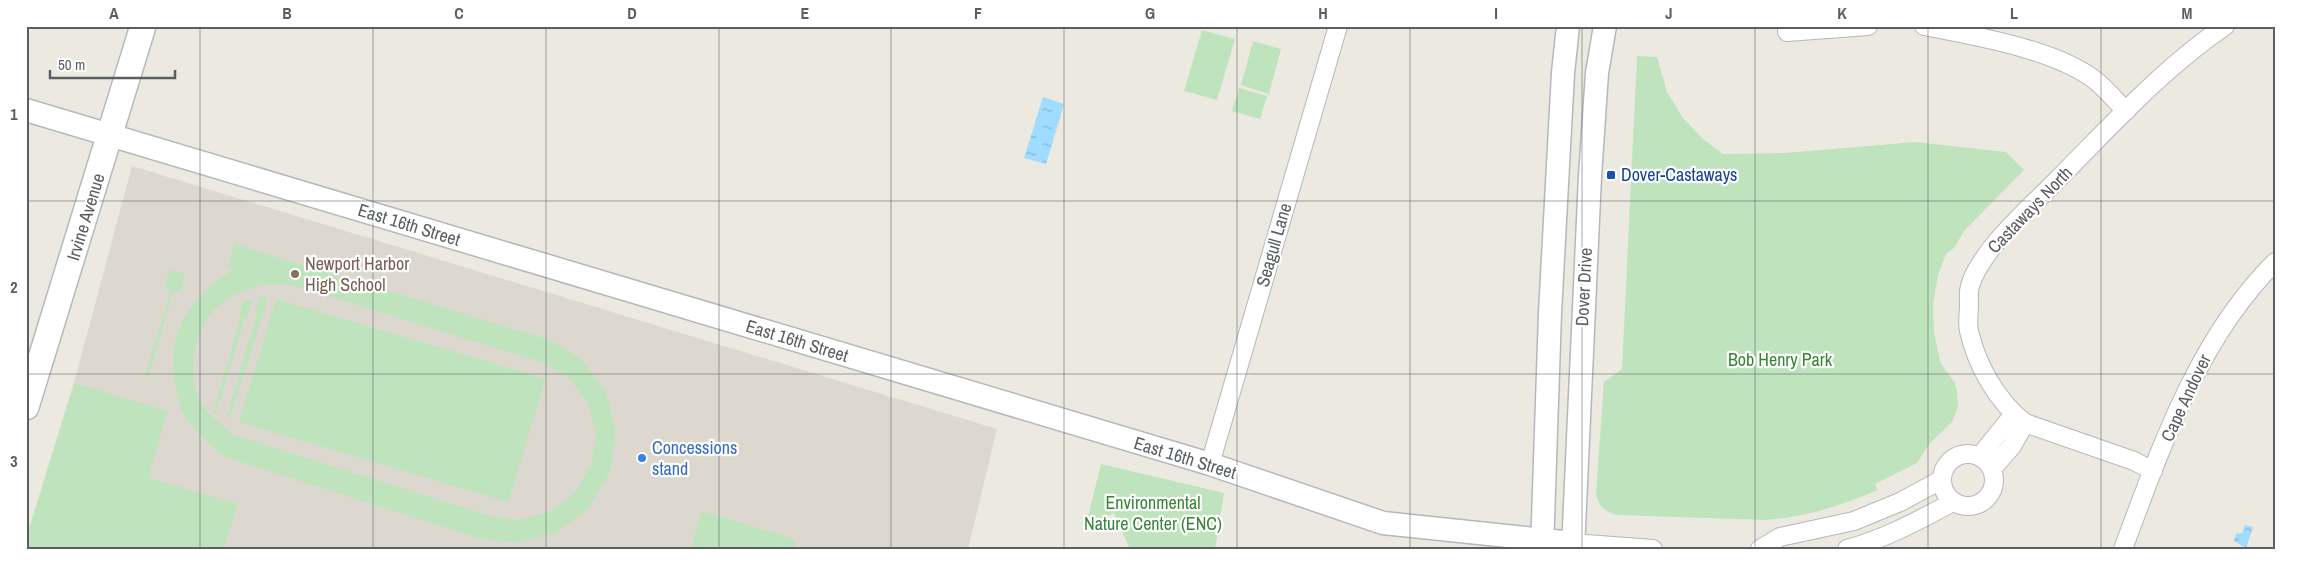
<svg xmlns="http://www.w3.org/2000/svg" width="2301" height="575" viewBox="0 0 2301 575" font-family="'Archivo Narrow',sans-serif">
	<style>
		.education { fill: #dcd8cf }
		.green { fill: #bfe4bd; fill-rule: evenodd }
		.water { fill: url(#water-ripples) }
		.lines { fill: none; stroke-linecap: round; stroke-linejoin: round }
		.minor-casing { stroke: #b4b7bc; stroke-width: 20 }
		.tertiary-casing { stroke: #b4b7bc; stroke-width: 25 }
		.secondary-casing { stroke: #b4b9be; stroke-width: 28 }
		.minor { stroke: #fff; stroke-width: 18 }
		.tertiary { stroke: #fff; stroke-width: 22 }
		.secondary { stroke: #fff; stroke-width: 25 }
		.grid { fill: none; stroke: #595e62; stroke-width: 1; stroke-opacity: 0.55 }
		.transit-dot { fill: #1a4fb4; stroke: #fff; stroke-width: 2 }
		.education-dot { fill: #8d6e63; stroke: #fff; stroke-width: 2 }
		.shop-dot { fill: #3f7fe0; stroke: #fff; stroke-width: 2 }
		.labels { text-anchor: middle; stroke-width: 4.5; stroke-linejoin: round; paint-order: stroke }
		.transit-label { font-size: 18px; fill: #164399; stroke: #fff; text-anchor: start }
		.street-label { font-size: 18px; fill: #595e62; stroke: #fff }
		.education-label { font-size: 18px; fill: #785e54; stroke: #fff; text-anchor: start }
		.park-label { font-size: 18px; fill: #378535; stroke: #fff }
		.shop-label { font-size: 18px; fill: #366cbe; stroke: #fff; text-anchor: start }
		.neatline { fill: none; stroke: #595e62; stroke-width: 2 }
		.grid-label { font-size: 16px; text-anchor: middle; font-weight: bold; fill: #595e62 }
	</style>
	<defs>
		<pattern id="water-ripples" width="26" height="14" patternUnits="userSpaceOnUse" patternTransform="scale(1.25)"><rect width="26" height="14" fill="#9fdcff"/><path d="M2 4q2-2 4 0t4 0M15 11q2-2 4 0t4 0" fill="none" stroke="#85b6d2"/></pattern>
	</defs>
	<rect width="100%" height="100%" fill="#ece9e1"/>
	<path class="education" d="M132,166l865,263 -29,120h-942v-10l48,-156z"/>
	<path class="green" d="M1202,30l33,9 -18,61 -33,-9z
		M1253,41l28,8 -12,45 -28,-9z
		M1637,56l20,1 10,35 16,26 20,21 20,15 62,-1 130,-11 91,10 18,18 -60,61 -10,17 -8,6 -8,21 -5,28 1,30 7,31 14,19 2,8 1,15 -6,16 -22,21 -13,20 -42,21 3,6c-37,16 -72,27 -112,30l-149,-5c-13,-3 -19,-10 -21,-22l8,-111 18,-13z
		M1239,88l28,8 -7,23 -28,-8z
		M234,244l313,95 34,19 25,34 10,39 -6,41 -21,36 -33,25 -40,10 -38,-5 -253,-81c-15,-13 -32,-25 -42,-44 -4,-6 -5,-15 -6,-22 -15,-55 12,-94 57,-122l-6,-2zM264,284l28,1 249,77 28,16 19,25 8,31 -5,31 -16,28 -26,19 -31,8 -31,-5 -253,-80c-12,-10 -25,-19 -33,-33 -15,-26 -7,-69 12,-91 13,-15 33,-21 51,-27z
		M169,270l16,4 -4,18 -8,-1 -24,86 -4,-1 26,-86 -6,-2z
		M260,295l8,3 -38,120 -3,-2 30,-102 -2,-1z
		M244,299l8,2 -5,17h-2l-29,96 -3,-1 28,-96h-2z
		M276,299l270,80 -38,123 -269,-80z
		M74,383l94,28 -20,67 90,26 -14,45h-198v-10z
		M1101,464l123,29 -9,56h-85l-16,-36 -28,12z
		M702,511l93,28v10h-105z"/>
	<path class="water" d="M1043,97l21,7 -18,60 -22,-6z
		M2245,525l8,2 -7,21 -12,-7 2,-7 6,-1z"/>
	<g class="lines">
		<defs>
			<path id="minor" d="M1924,26c50,10 132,23 172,55 11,9 20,20 30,30
				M1787,32l81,-6
				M1942 480a26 26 0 1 1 52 0a26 26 0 1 1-52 0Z
				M1980,456l34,-42
				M1210,464l128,-438
				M1992,469l20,-23 13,-23
				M2153,471l-19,-10 -109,-38c-28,-22 -48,-57 -56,-92 -2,-8 0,-18 0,-26 0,-6 -1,-13 1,-19 10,-36 62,-80 88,-107 53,-53 105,-111 167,-153
				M1573,543l80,6
				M1760,549l20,-12 74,-16 46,-19 41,-22
				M1847,549c38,-10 72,-29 106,-47
				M2123,549c38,-101 74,-209 152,-287"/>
			<path id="tertiary" d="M26,110l1184,354 173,59 190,20
				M1542,549l8,-236 13,-240 5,-47
				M1573,549l17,-373 7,-103 8,-47"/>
			<path id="secondary" d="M26,407l117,-381"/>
		</defs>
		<use href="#minor" class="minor-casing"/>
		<use href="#tertiary" class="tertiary-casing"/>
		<use href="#secondary" class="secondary-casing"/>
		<use href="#minor" class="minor"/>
		<use href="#tertiary" class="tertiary"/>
		<use href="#secondary" class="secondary"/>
	</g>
	<path class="grid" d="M200,26v523M373,26v523M546,26v523M719,26v523M891,26v523M1064,26v523M1237,26v523M1410,26v523M1582,26v523M1755,26v523M1928,26v523M2101,26v523M26,201h2249M26,374h2249"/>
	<rect class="transit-dot" x="1606" y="170" width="10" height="10" rx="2.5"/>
	<circle class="education-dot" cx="295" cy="274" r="5"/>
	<circle class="shop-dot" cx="642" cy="458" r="5"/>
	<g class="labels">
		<g class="transit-label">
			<text x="1621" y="181">Dover-Castaways</text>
		</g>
		<g class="street-label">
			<text transform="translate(2030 210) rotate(-46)" y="6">Castaways North</text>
			<text transform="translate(86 217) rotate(-73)" y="6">Irvine Avenue</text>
			<text transform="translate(409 225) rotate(17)" y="6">East 16th Street</text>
			<text transform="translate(1274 245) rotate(-74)" y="6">Seagull Lane</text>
			<text transform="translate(1584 287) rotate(-87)" y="6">Dover Drive</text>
			<text transform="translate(797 341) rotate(17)" y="6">East 16th Street</text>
			<text transform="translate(2186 398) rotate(-65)" y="6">Cape Andover</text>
			<text transform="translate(1185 458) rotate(17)" y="6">East 16th Street</text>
		</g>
		<g class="education-label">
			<text x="305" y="270">Newport Harbor<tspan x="305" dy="21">High School</tspan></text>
		</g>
		<g class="park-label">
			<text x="1780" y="366">Bob Henry Park</text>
			<text x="1153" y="509">Environmental<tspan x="1153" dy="21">Nature Center (ENC)</tspan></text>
		</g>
		<g class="shop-label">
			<text x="652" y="454">Concessions<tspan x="652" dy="21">stand</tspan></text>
		</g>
	</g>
	<rect width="2301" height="575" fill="none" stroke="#ffffff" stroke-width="55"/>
	<path d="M50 70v8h125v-8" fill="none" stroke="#595e62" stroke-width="2.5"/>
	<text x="58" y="70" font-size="15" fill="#595e62" stroke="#ffffff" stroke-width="4" paint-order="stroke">50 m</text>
	<rect x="28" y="28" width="2246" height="520" class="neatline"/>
	<g class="grid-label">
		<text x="114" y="19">A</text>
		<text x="287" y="19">B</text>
		<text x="459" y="19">C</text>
		<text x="632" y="19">D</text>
		<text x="805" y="19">E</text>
		<text x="978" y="19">F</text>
		<text x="1150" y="19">G</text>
		<text x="1323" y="19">H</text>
		<text x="1496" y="19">I</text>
		<text x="1669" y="19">J</text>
		<text x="1842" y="19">K</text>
		<text x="2014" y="19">L</text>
		<text x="2187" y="19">M</text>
		<text x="14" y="120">1</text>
		<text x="14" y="293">2</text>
		<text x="14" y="467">3</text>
	</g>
</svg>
